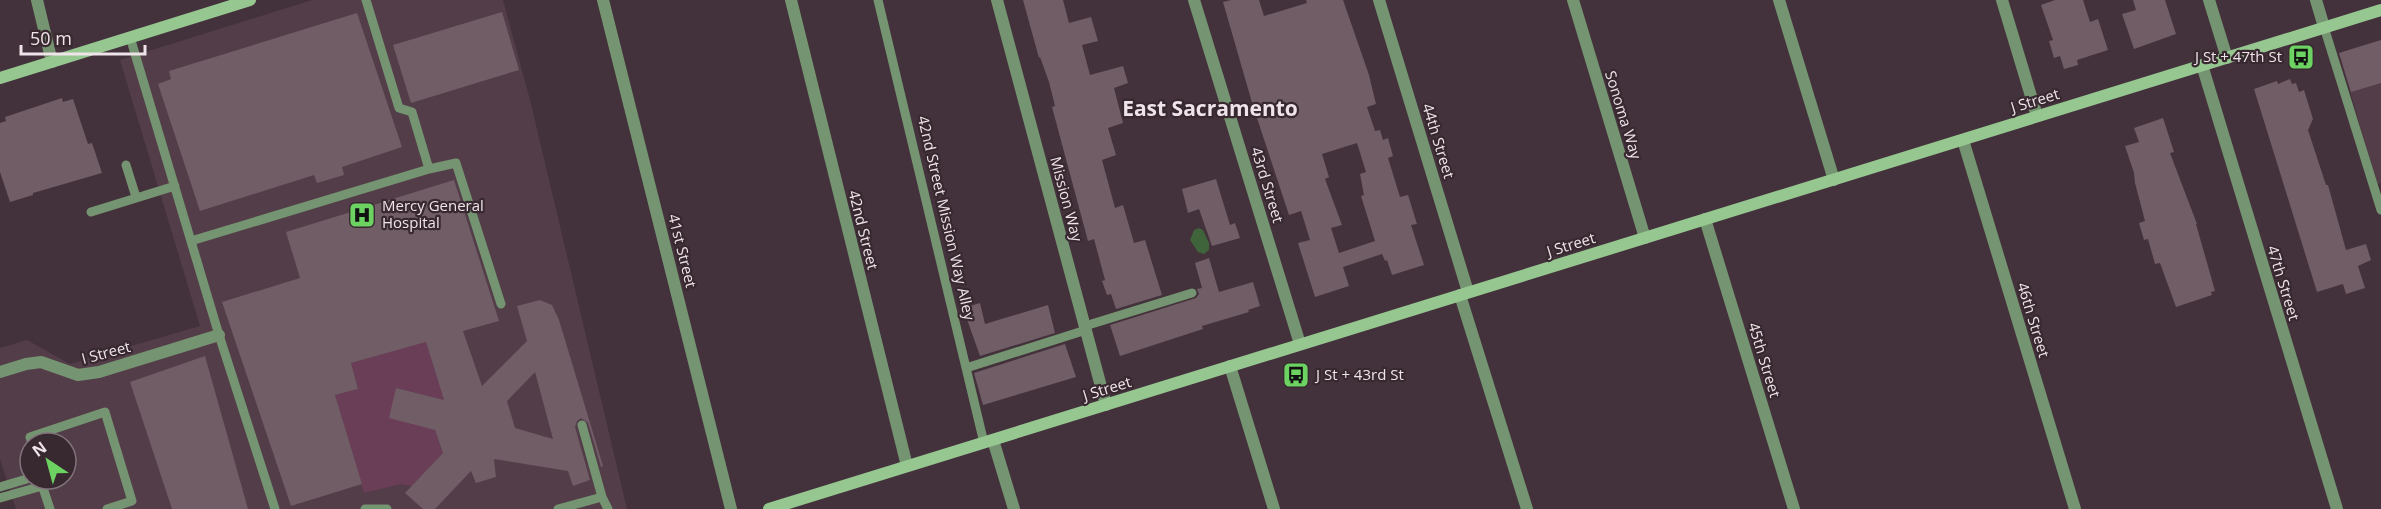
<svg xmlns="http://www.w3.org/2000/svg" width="2381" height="509" viewBox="0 0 2381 509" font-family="'Open Sans',sans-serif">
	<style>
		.built { fill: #533d49; fill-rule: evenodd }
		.green { fill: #6b3e57 }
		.water { fill: #3f633b }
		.building { fill: #705d66; fill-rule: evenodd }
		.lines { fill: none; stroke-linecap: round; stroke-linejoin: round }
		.lane { stroke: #759471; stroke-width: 9 }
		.street { stroke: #759471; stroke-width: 12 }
		.secondary { stroke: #96c790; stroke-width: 12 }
		.labels { text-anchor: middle; stroke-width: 4.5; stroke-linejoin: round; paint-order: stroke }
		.poi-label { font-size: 15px; fill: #efe4e9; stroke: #382830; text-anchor: start }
		.street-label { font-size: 15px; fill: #efe4e9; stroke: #382830 }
		.district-label { font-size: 21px; font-weight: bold; fill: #efe4e9; stroke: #382830 }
	</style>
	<rect width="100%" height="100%" fill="#43323b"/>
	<path class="built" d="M312,0h191l28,104 96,405h-611l-16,-50v-111l27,-8 43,24 130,-38 -80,-266zM30,443h36v36h-36z
		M2381,40v143l-4,1 -38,-131z"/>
	<path class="green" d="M426,342l18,58 -48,-12 39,42 8,23 -31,33 -11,-2 -37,9 -29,-98 23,-6 -7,-26z"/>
	<path class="water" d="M1199,228l4,2 6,13v7l-5,4 -6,-2 -8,-12 4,-10z"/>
	<path class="building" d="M1023,0h40l6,23 22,-6 7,24 -16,4 8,30 33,-9 5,17 -14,5 9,35 -15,5 8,27 -14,5 13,48 8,-3 11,38 11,-3 17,55 -46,14 -5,-15 -4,1 -5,-14 3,-1 -11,-41 -6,2 -36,-134 3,-1 -6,-24 -9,-25 -1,1z
		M1231,0h28l5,16 43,-13 -1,-3h37l26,75 7,29 -9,3 8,24 5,-1 3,10 5,-2 5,18 -5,2 12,39 8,-2 9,29 -6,1 13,40 -32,10 -5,-15 -2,1 -3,-7 -39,13 6,19 -34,11 -17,-54 12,-3 -9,-29 -12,4 -36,-109 -30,-104zM1357,143l9,29 -6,2 4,21 -3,1 14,45 -36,12 -8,-25 11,-3 -17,-46 4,-2 -7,-23z
		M2055,0h28l7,22 8,-3 10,31 -31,10 1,5 -14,4 -4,-13 -6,2 -5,-17 4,-1 -12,-35z
		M2133,0h32l11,34 -42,15 -12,-35 14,-4z
		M502,12l17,58 -108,33 -18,-58z
		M357,13l45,134 -60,20 2,8 -27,8 -3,-8 -114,36 -42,-127 13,-5 -2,-8z
		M2381,40v43l-30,9 -12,-39z
		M2290,79l2,5 4,-1 3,9 5,-2 9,29 -5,11 18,55h2l18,65 20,-6 5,16 -13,6 7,22 -19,6 -3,-10 -26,8 -63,-203 23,-8 1,3z
		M62,98l1,4 10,-3 15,45 4,-1 10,30 -69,20v2l-23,7 -10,-30v-49l6,-2 -1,-4z
		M2163,118l11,34 -4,1 27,71h-1l19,67 -4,1 1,3 -36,12 -16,-44 -5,1 -7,-25 -4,1 -5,-17 6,-2 -10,-38 -1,-10 -9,-27 14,-4 -5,-14z
		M1216,179l14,46 5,-2 5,15 -28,8 -13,-37 -11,4 -6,-24z
		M454,180l45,141 -36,10 19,55 45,-45 -10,-35 23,-6 12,5 7,15 44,146 -2,1 -13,-44 -7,-5 -4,3 -2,6 15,53 -17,6 -5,-15 -74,-12 2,18 -20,6 -5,-12 -36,38h-12l-18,-16 38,-40 -8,-23 -46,-12 7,-30 48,12 -18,-58 -75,21 7,26 -23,6 27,89 -71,22 -69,-204 78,-24 -14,-46zM535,372l18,67 -38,-11 -8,-27z
		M1209,258l10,34 34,-10 7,24 -12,4 1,2 -47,14 1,3 -83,27 -10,-31 86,-27 3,-4 -2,-5 5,-1 -7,-25z
		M980,303l5,21 63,-19 7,28 -75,23 -17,-48z
		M1065,344l11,33 -93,28 -9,-32z
		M205,356l43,153h-76l-42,-127z"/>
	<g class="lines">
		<path class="lane" d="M878,0l106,443
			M2324,27l57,183
			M130,37l89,298 56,174
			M126,165l10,32
			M429,169l27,-6 45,141
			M91,212l84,-26
			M191,241l238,-72 -17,-57 -13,-4 -33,-108
			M1085,326l107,-33
			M966,368l120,-38
			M582,425l20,72
			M32,443l-2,-6 75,-25 27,89 -25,8
			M40,479l10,30
			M0,487l30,-9
			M0,498l42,-12
			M365,509h22
			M558,509l44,-12 6,12"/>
		<path class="street" d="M37,0l15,62
			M603,0l128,509
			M791,0l116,466
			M997,0l109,405
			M1194,0l106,344
			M1379,0l89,292
			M1573,0l72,238
			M1779,0l55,180
			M2002,0l35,116
			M2209,0l18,58
			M2316,0l8,27
			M2202,65l135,444
			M1963,140l112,369
			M1705,219l89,290
			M1460,295l67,214
			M1230,366l44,143
			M0,372l26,-8 15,-2 37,13 21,-3 120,-37
			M993,440l21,69"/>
		<path class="secondary" d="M0,78l250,-78
			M769,509l1612,-499"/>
	</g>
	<defs>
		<symbol id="bus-square" viewBox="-11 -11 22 22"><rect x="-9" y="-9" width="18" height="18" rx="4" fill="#6cd362" stroke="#382830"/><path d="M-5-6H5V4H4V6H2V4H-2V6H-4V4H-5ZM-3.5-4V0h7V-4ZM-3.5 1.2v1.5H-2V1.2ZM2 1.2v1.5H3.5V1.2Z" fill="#111"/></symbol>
		<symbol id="hospital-square" viewBox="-11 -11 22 22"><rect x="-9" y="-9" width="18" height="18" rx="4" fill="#6cd362" stroke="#382830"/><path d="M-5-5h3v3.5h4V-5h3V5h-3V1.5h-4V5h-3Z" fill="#111"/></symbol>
	</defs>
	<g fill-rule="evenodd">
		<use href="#bus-square" x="2286" y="42" width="30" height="30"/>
		<use href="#hospital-square" x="347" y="200" width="30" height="30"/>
		<use href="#bus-square" x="1281" y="360" width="30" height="30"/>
	</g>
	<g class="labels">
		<g class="poi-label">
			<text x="2282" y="62" text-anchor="end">J St + 47th St</text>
			<text x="382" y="211">Mercy General<tspan x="382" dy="17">Hospital</tspan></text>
			<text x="1316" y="380">J St + 43rd St</text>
		</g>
		<g class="street-label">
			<text transform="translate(2035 101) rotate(-17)" y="5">J Street</text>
			<text transform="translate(1623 115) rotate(73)" y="5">Sonoma Way</text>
			<text transform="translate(1438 141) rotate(73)" y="5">44th Street</text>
			<text transform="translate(1267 185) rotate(73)" y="5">43rd Street</text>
			<text transform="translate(1066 199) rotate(75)" y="5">Mission Way</text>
			<text transform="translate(946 218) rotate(77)" y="5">42nd Street Mission Way Alley</text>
			<text transform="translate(863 230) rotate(76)" y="5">42nd Street</text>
			<text transform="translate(1571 245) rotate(-17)" y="5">J Street</text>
			<text transform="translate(682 251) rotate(76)" y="5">41st Street</text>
			<text transform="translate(2283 283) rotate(73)" y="5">47th Street</text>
			<text transform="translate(2033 320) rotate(73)" y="5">46th Street</text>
			<text transform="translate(106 353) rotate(-15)" y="5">I Street</text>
			<text transform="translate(1764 360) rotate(73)" y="5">45th Street</text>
			<text transform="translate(1107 389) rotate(-17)" y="5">J Street</text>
		</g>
		<g class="district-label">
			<text x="1210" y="116">East Sacramento</text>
		</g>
	</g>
	<g transform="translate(48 461) rotate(324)"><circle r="28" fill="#382830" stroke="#81737a" stroke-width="1.5"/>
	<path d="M0-4.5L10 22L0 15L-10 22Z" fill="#6cd362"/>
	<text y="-9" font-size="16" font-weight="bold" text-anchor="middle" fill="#efe4e9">N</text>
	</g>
	<path d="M21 45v9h124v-9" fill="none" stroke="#efe4e9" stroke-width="3"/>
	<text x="30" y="45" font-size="18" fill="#efe4e9" stroke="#382830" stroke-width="4.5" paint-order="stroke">50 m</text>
</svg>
